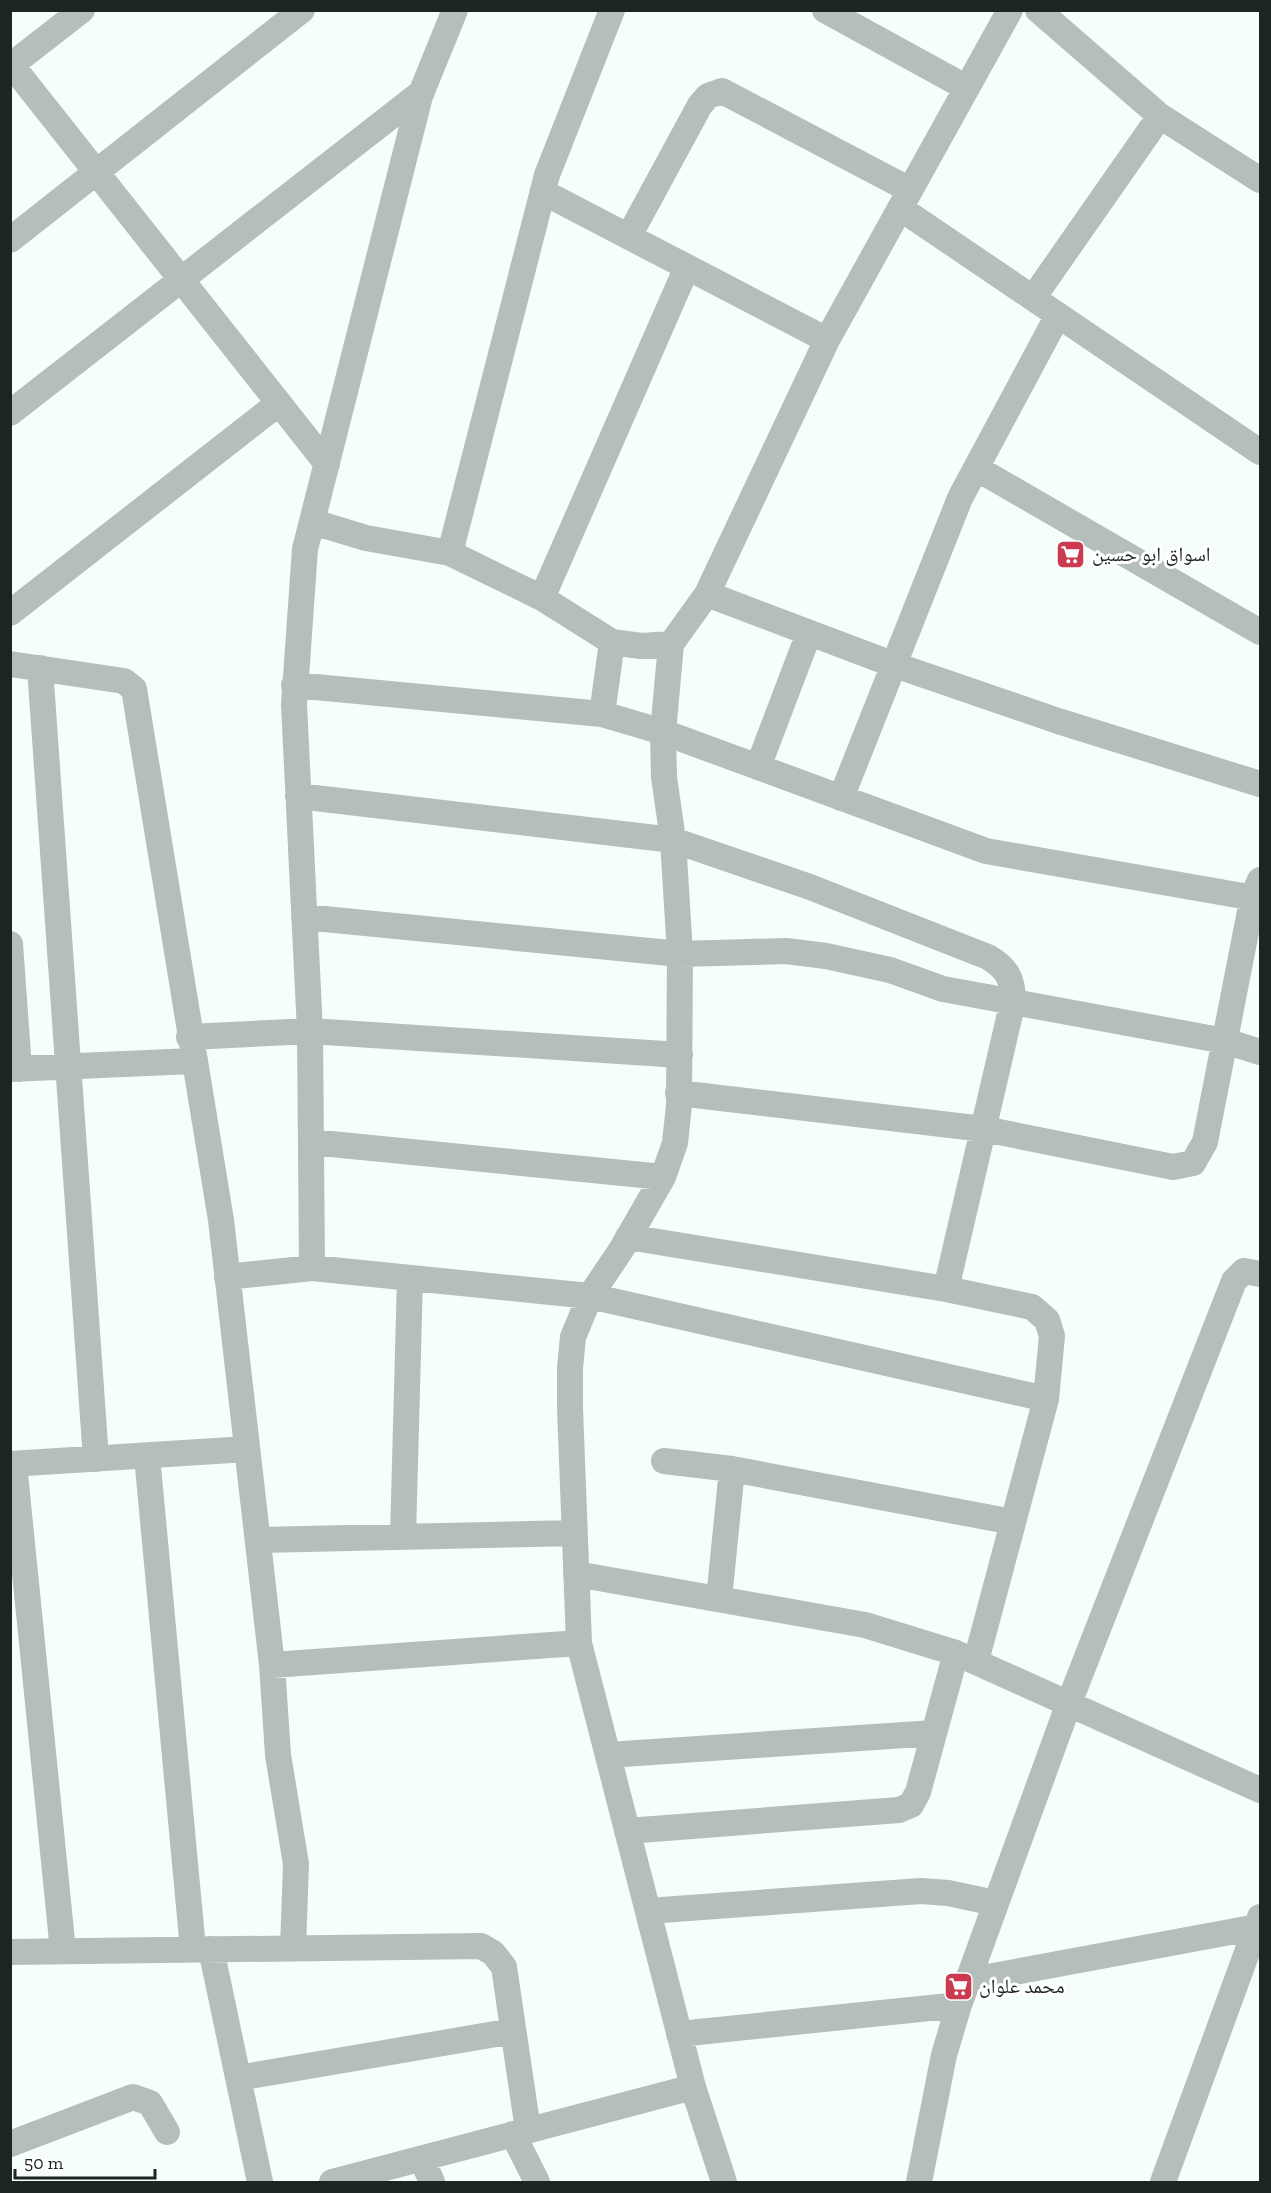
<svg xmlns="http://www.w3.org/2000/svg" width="1271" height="2193" viewBox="0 0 1271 2193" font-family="'Zilla Slab','Noto Naskh Arabic',serif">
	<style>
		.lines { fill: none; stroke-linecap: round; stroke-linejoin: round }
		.minor { stroke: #b4beba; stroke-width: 26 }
		.labels { text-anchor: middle; stroke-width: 6; stroke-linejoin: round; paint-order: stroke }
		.poi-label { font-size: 20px; fill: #1c2521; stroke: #fff; text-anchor: start }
	</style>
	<rect width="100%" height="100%" fill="#f5fefa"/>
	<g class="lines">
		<path class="minor" d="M825,10l142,78
			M1038,10l122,106 100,64
			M10,63l317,401
			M10,66l72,-56
			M543,192l284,148
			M900,208l360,244
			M629,236l71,-131 8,-9 14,-5 188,99
			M10,240l292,-230
			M1033,298l127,-182
			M10,413l412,-321
			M976,468l284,164
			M313,522l53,16 84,15 92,45 70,44 29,4 30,-2
			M450,553l97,-378 65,-165
			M707,594l185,70 166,57 202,63
			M542,598l145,-331
			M10,613l269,-210
			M10,664l114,17 10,8 87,531 51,445 6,90 18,109 -3,84
			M40,668l56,791
			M294,685l308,29 61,18 323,119 274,48
			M602,714l10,-72
			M758,767l51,-134
			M298,796l375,44 137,47 178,70c19,11 25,22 25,44l-67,288
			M841,798l119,-300 98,-183
			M304,917l376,37 106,-3 40,5 64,14 53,19 282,52 35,11
			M10,944l9,125
			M189,1037l121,-6 370,24
			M10,1069l183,-8
			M678,1093l306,36 189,38 20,-4 12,-21 48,-246 7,-16
			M311,1142l352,35
			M628,1237l318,52 86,18 15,13 5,16 -6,63 -70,262
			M312,1268l-2,-237 -16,-326 11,-156 115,-453 35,-86
			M227,1277l85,-9 278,28 456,103
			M147,1456l46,493
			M664,1461l68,8 281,53
			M10,1464l237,-15
			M14,1464l49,487
			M403,1537l7,-259
			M259,1540l315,-7
			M576,1574l289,51 91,28 304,137
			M719,1599l13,-130
			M272,1665l307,-22
			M608,1755l326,-22
			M627,1831l272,-21 12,-5 7,-13 38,-139
			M648,1911l273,-20 27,2 47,10
			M211,1949l49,233
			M10,1952l471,-6 12,7 11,14 24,163
			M966,1981l291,-54
			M679,2034l280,-29
			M238,2078l275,-47
			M513,2134l24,48
			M10,2144l123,-47 17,6 17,29
			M422,2159l10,23
			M332,2182l361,-95
			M724,2182l-31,-95 -114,-444 -9,-235v-40l3,-31 17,-41 31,-46 42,-73 12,-34 4,-38 1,-151 -7,-114 -9,-63 -1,-45 8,-88 36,-50 120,-254 183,-330
			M919,2182l25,-127 15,-50 110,-302 165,-422 10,-10 16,3
			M1163,2182l97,-265"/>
	</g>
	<defs>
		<symbol id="supermarket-square" viewBox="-11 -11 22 22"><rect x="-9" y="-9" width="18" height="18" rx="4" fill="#cb3a50" stroke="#fff"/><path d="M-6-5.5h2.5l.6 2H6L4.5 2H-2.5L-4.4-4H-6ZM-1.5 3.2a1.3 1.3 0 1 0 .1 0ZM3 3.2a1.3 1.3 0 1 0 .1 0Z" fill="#fff"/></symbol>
	</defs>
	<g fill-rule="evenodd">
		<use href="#supermarket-square" x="1054" y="538" width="33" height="33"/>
		<use href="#supermarket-square" x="942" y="1970" width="33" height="33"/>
	</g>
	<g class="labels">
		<g class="poi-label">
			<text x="1092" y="561">اسواق ابو حسين</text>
			<text x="979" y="1993">محمد علوان</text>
		</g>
	</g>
	<rect width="1271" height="2193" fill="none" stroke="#1c2521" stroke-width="24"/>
	<path d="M15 2169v9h140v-9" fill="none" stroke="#1c2521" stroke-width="3"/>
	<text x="24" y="2169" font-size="18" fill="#1c2521" stroke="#ffffff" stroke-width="4.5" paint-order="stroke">50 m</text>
</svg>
